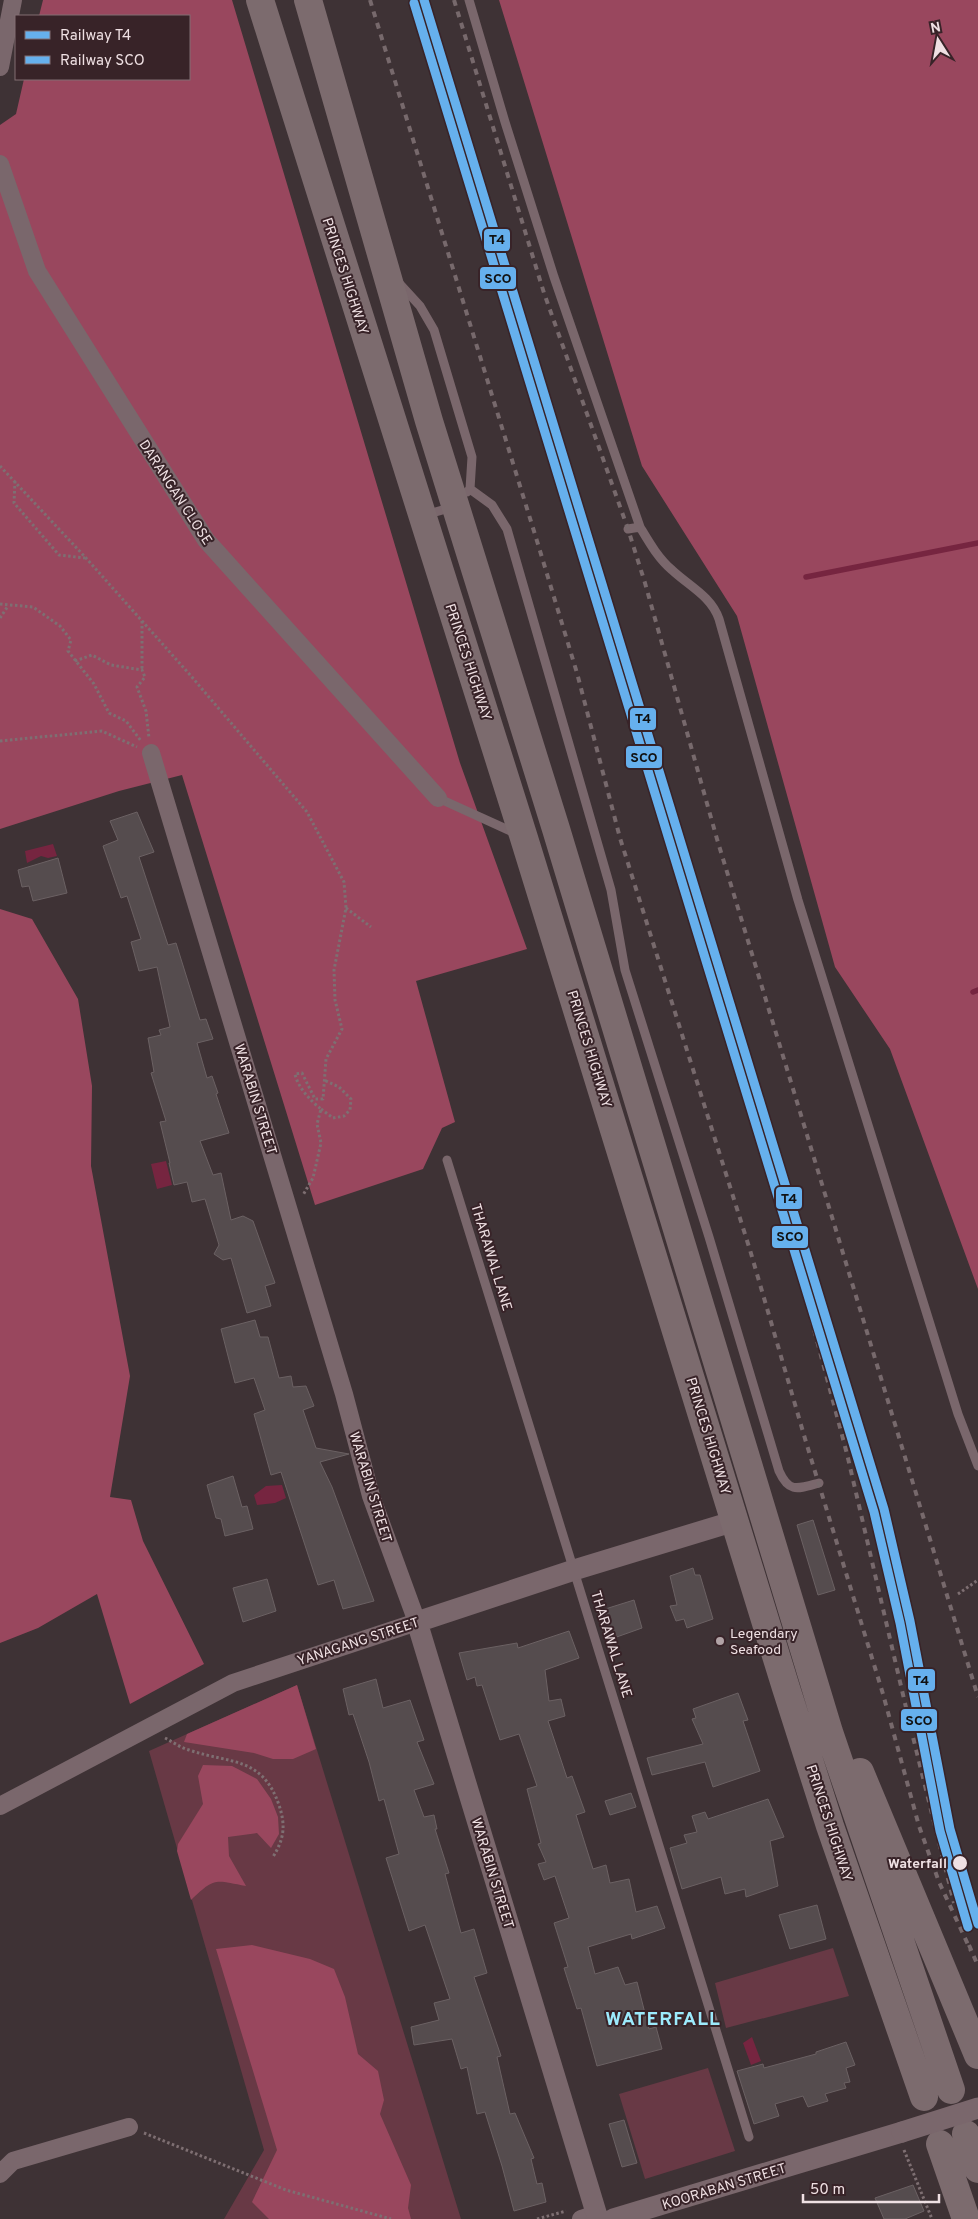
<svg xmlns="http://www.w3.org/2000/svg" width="978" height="2219" viewBox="0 0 978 2219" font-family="Overpass,sans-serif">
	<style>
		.green { fill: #683945 }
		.forest { fill: #99475e }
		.water { fill: #762540 }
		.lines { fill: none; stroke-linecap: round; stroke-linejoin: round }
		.stream { stroke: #762540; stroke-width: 5.5 }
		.building { fill: #554c4e; stroke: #6b6163 }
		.path { stroke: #7e6f72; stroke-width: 3; stroke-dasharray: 2.5 2.5; stroke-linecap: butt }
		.service { stroke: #7a676c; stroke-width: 9 }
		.minor { stroke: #7a676c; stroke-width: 18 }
		.tertiary { stroke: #7a676c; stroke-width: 21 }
		.trunk { stroke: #7c6b6e; stroke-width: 28 }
		.rail { stroke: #77696c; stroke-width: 4; stroke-dasharray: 6 6; stroke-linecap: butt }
		.tertiary-bridge { stroke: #7a676c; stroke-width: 21 }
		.rail-1-casing { stroke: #382328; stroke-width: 12 }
		.rail-2-casing { stroke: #382328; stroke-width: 12 }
		.rail-1 { stroke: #66b0ed; stroke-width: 9 }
		.rail-2 { stroke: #66b0ed; stroke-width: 9 }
		.poi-dot { fill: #b1a3a6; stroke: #382328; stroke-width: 2 }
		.stop-dot { fill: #efe0e3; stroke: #382328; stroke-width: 2 }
		.labels { text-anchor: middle; stroke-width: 4; stroke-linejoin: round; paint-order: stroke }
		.street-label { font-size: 14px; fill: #efe0e3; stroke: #382328 }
		.poi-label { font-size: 14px; fill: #efe0e3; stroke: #382328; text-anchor: start }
		.stop-label { font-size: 14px; font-weight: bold; fill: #efe0e3; stroke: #382328; text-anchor: end }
		.district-label { font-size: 19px; font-weight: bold; letter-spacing: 1px; fill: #9ceafc; stroke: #382328 }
		.line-badge { stroke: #382328; stroke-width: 2 }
		.pale-badge-label { font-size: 14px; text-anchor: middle; font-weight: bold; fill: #111 }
	</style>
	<rect width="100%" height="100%" fill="#3e3235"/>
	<path class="green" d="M297,1685l164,534h-237l40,-69 -115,-399z
		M833,1948l16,48 -123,32 -11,-45z
		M708,2068l27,83 -90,28 -26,-85z"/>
	<path class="forest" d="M43,0h189l228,763 67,186 -111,32 39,141 -13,6 -19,41 -108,36 -133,-430 -63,16 -119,38v-704l16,-11 8,-35h165v-63h-150z
		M499,0h479v1289l-88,-240 -55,-82 -98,-351 -95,-150z
		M0,909l32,10 46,80 14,87 -1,80 39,210 -20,121 21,3 12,41 61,123 -74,40 -33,-110 -59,34 -38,15z
		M297,1685l19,64 -23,10h-20l-19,-6 -70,-11 3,-8z
		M203,1765l29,1 25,13 14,20 7,18 1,17 -8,14 -14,-15 -29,4 1,19 17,30c-32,-6 -31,-9 -55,14l-14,-49 1,-7 25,-40 -5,-28z
		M252,1945l58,14 24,10 11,28 13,57 20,17 6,29 -4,14 31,71 -3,23 3,11h-142l-17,-17 25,-52 -61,-201z"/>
	<path class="water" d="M53,844l4,12 -9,2 -7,-2 -14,7 -2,-12z
		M166,1161l6,24 -15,4 -6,-25z
		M282,1485l4,13 -11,5 -18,2 -3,-10 12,-9z
		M752,2037l9,24 -10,4 -8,-22z"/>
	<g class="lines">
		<path class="stream" d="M806,577l172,-34
			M973,992l5,-2"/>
	</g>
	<path class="building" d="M137,812l17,40 -15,5 29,88 8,-2 24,77 6,-1 7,20 -16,4 10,35 5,-2 6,17 -2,1 13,39 -29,8 13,34 8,-2 10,47 12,-4 10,5 22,62 -10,3 6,20 -24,7 -16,-55 -8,2 -9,-6 5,-9 -14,-46 -13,3 -5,-20 -13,3 -5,-22h1l-10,-41 6,-1 -15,-48 3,-1 -6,-34 13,-3 -2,-5 11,-3 -13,-60 -18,4 -8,-29 10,-3 -14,-43 -6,2 -18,-52 15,-6 -8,-19z
		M58,858l9,35 -34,8 -4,-15 -7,1 -4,-17z
		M255,1320l5,17h8l11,41 12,-2 2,11 13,-1 8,20 -11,4 13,38 33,6 -29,8 12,25 42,114 -31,8 -9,-29 -16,5 -37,-113 -10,3 -17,-61 11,-4 -11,-32 -19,5 -14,-54z
		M233,1476l9,31 5,-1 6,23 -28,7 -4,-17 -5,-1 -9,-33z
		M813,1520l22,70 -17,5 -21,-70z
		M693,1568l2,7h5l13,44 -26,9 -3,-9 -8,2 -6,-15 7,-1 -7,-29z
		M267,1579l9,32 -33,11 -10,-34z
		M634,1600l8,28 -31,11 -9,-29z
		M569,1631l10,27 -34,12 4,31 12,-2 4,17 -17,5 19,57 5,-2 13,36 -9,3 17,54 13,-4 4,18 19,-4 7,33 21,-6 8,22 -33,11 -1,-5 -43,13 7,27 23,-7 7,18 12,-3 12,47 7,-2 6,22 -65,17 -16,-58 -4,1 -13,-41 4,-1 -14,-44 15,-5 -14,-42 -11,4 -6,-16 8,-2 -8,-18 3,-1 -14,-54 10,-3 -18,-52 -19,6 -18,-55 -5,1 -2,-9 -8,3 -8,-27 58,-10 1,5z
		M376,1679l7,29 27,-8 14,40 -7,2 17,42 -20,6 10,27 10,-2 3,14h-2l14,44 -4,1 16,59 13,-4 13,44 -13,4 27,79 -4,1 13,57 5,-1 19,45 -3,1 6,25 5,-1 4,19 -32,9 -12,-45 -17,-54 -8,2 -10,-47 -6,2 -9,-30 -38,6 -3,-18 28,-7 -5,-17 16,-4 -25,-74 -16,6 -23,-73 13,-4 -15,-55 -5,2 -10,-39 -16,-48 -4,1 -6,-26z
		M738,1693l10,27 -5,1 17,50 -47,16 -8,-25 -53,13 -5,-17 56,-14 -11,-25 4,-1 -3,-9z
		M631,1793l5,14 -26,8 -5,-14z
		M768,1799l16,38 -14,4 8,45 -32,11 -1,-8 -20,5 -4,-17 -39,12 -12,-41 17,-5 -3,-8 13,-3 -5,-16 13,-4 3,7z
		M817,1905l9,34 -36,10 -11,-34z
		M846,2042l9,23 -9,3 4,14 -6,1 2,5 -21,6 3,7 -20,6 -5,-11 -28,8 4,12 -25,8 -17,-53 26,-7 1,4 52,-14v-2z
		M624,2120l13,43 -15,4 -13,-43z
		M913,2185l11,26 -19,8h-21l-9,-21z"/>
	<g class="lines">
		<path class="path" d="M0,466l86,92 105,118 116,136 37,70 2,26 -12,62 1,30 7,29 -16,30 -3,40h-8l-13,-26 -7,1c3,14 16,27 26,35l-4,15 4,19 -8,35 -10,17
			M15,481l-1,22 45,52 26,3
			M0,604l33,3 27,19 11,14 -3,11 26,33 15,29 17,8 15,20
			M0,618l8,-12
			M142,621v49
			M75,661l17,-6 19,10 31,5 3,7 -8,10 9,24 3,27
			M0,741l102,-10 35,16
			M346,908l25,19
			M321,1109l12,9 11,-2 6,-6 1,-11 -12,-12 -15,-7
			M958,1594l20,-14
			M165,1738c8,4 16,10 24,12 41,14 73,6 90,55 7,21 5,34 -6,52
			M144,2133l142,57 105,29
			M904,2150l28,69
			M537,2219l29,-8"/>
		<path class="service" d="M469,0l36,122 49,155 86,250c9,15 18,31 32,43 17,16 39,26 47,49l79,281 160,514 20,52
			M398,282l22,24 14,24 38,127 -2,32 -3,3
			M470,489l22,16 15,24 104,361 14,80 84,267 70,234c10,22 18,18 40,12
			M425,515l28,-8
			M628,529l12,-2
			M438,798l79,36
			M447,1160l302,977"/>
		<path class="minor" d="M0,67l13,-67
			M0,164l37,107 169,269 232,258
			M0,1806l233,-123 184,-61 -46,-126 -27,-102 -193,-641
			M0,2174l13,-13 116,-34
			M581,2219l15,-5"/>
		<path class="tertiary" d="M598,2219l-181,-597 157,-52 161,-49
			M613,2219l289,-87"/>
		<path class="trunk" d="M260,0l264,838 262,850 44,138 94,271
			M308,0l121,421 127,408 273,903 122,358
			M860,1772l118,283
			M966,2134l12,35
			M940,2144l26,75"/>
		<path class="rail" d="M370,0l167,541 40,132 43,165 130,412 56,192 77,252 36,132 20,56 32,69
			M454,0l90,293 84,236 17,54 72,256 261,858
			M770,1131l13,81 64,242 64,275 43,174
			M969,1945l9,21"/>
		<path class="tertiary-bridge" d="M902,2132l76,-24"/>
		<defs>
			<path id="rail-1" d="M424,0l460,1509 26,112 40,208 28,95"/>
			<path id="rail-2" d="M414,3l460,1509 26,111 40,208 28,96"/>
		</defs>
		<use href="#rail-1" class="rail-1-casing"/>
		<use href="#rail-2" class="rail-2-casing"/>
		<use href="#rail-1" class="rail-1"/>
		<use href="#rail-2" class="rail-2"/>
	</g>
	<circle class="poi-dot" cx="720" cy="1641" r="5"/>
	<circle class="stop-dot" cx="960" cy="1863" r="8"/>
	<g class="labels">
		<g class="street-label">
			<text transform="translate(346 276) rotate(72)" y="5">PRINCES HIGHWAY</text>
			<text transform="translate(176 492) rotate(57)" y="5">DARANGAN CLOSE</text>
			<text transform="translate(469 662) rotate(72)" y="5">PRINCES HIGHWAY</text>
			<text transform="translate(590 1049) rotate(73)" y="5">PRINCES HIGHWAY</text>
			<text transform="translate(256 1099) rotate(73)" y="5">WARABIN STREET</text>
			<text transform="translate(492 1257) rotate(73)" y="5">THARAWAL LANE</text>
			<text transform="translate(709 1436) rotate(73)" y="5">PRINCES HIGHWAY</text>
			<text transform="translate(371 1487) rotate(73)" y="5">WARABIN STREET</text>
			<text transform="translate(358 1641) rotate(-18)" y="5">YANAGANG STREET</text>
			<text transform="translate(612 1644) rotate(73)" y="5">THARAWAL LANE</text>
			<text transform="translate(830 1823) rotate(72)" y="5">PRINCES HIGHWAY</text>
			<text transform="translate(493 1873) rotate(73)" y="5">WARABIN STREET</text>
			<text transform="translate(724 2186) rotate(-17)" y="5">KOORABAN STREET</text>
		</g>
		<g class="poi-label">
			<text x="730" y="1638">Legendary<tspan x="730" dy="16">Seafood</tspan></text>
		</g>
		<g class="stop-label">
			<text x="947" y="1868">Waterfall</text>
		</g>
		<g class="district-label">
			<text x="663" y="2025">WATERFALL</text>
		</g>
	</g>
	<g class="line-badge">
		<rect x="483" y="228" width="28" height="24" rx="5" fill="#66b0ed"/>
		<rect x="479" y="266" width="38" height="24" rx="5" fill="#66b0ed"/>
		<rect x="629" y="707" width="28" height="24" rx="5" fill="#66b0ed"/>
		<rect x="625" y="745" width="38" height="24" rx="5" fill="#66b0ed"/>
		<rect x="775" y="1186" width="28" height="24" rx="5" fill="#66b0ed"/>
		<rect x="771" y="1225" width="38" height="24" rx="5" fill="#66b0ed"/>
		<rect x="907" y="1668" width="29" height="24" rx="5" fill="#66b0ed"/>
		<rect x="900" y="1708" width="38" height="24" rx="5" fill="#66b0ed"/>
	</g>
	<g class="pale-badge-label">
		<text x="497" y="244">T4</text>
		<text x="498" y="283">SCO</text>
		<text x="643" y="723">T4</text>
		<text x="644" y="762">SCO</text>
		<text x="789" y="1203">T4</text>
		<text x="790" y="1241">SCO</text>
		<text x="921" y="1685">T4</text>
		<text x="919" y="1725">SCO</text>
	</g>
	<rect x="15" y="15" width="175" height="65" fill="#382328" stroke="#816f73"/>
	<rect x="25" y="31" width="25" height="8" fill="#66b0ed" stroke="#816f73"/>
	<text x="60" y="40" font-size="15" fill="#efe0e3">Railway T4</text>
	<rect x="25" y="56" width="25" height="8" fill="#66b0ed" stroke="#816f73"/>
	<text x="60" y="65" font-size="15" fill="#efe0e3">Railway SCO</text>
	<g transform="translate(938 40) rotate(349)" stroke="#382328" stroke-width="4" paint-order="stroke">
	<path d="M0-4L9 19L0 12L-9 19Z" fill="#efe0e3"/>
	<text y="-8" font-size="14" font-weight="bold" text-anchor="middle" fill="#efe0e3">N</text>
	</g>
	<path d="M803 2194v8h136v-8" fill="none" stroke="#efe0e3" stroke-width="2.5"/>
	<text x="810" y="2194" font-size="15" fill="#efe0e3" stroke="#382328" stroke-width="4" paint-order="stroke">50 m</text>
</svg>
